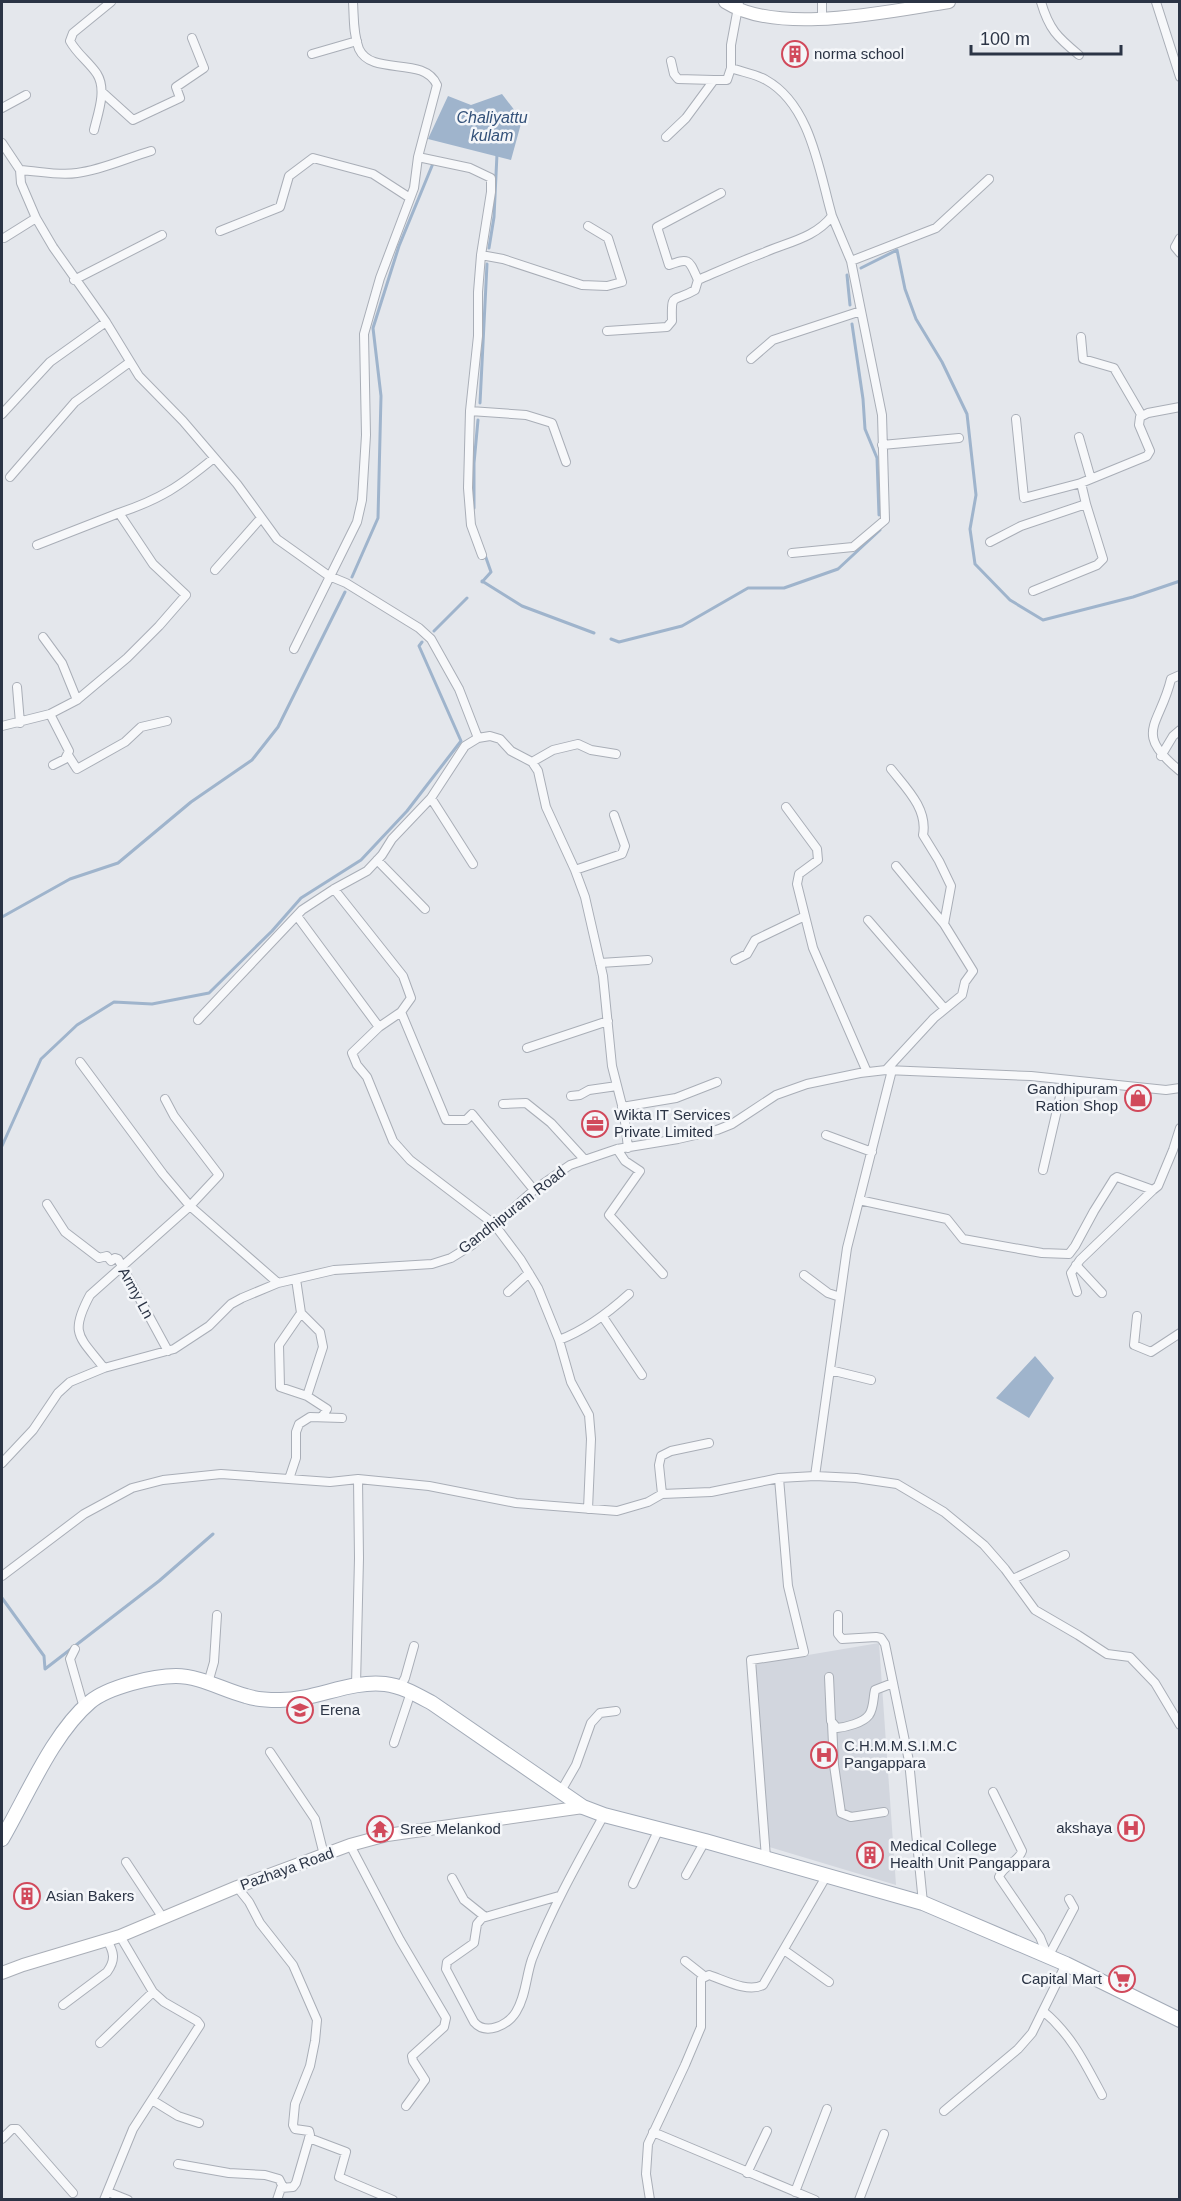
<svg xmlns="http://www.w3.org/2000/svg" width="1181" height="2201" viewBox="0 0 1181 2201" font-family="Helvetica,sans-serif">
	<style>
		.built { fill: #d2d6de }
		.water { fill: #9fb4cc }
		.lines { fill: none; stroke-linecap: round; stroke-linejoin: round }
		.stream { stroke: #9fb4cc; stroke-width: 3 }
		.street-casing { stroke: #a9aeb7; stroke-width: 10 }
		.secondary-casing { stroke: #a9aeb7; stroke-width: 14 }
		.primary-casing { stroke: #a3abb8; stroke-width: 16 }
		.street { stroke: #f7f8fa; stroke-width: 8 }
		.secondary { stroke: #fff; stroke-width: 12 }
		.primary { stroke: #fff; stroke-width: 14 }
		.labels { text-anchor: middle; stroke-width: 5; stroke-linejoin: round; paint-order: stroke }
		.poi-label { font-size: 15px; fill: #2b3445; stroke: #f4f6f9; text-anchor: start }
		.street-label { font-size: 15px; fill: #2b3445; stroke: #f4f6f9 }
		.water-label { font-size: 16px; font-style: italic; fill: #34527a; stroke: #f4f6f9 }
	</style>
	<rect width="100%" height="100%" fill="#e4e7ec"/>
	<path class="built" d="M879,1643l17,242 -130,-39 -11,-182z"/>
	<path class="water" d="M502,94l20,26 -11,40 -83,-21 20,-43 23,9z
		M1035,1356l19,22 -25,40 -33,-20z"/>
	<g class="lines">
		<path class="stream" d="M489,248l5,-31 3,-63
			M861,268l36,-18 8,39 11,30 26,43 25,52 9,81 -6,34 5,35 35,36 33,20 90,-23 47,-16
			M847,275l3,30
			M852,324l11,75 2,30 12,29 2,57
			M480,403l7,-139
			M474,508v-45l4,-43
			M352,577l26,-59 3,-122 -8,-68 26,-82 35,-85
			M482,581l40,25 72,27
			M482,582l9,-10 -6,-17
			M434,631l33,-33
			M611,639l8,3 63,-16 66,-38h36l54,-19 42,-39
			M2,917l68,-38 48,-16 73,-61 61,-42 26,-33 67,-135
			M2,1146l39,-87 36,-34 37,-23 38,2 57,-11 63,-62 29,-33 60,-38 46,-49 54,-70 -42,-95 3,-4
			M2,1598l42,58 1,13 114,-88 54,-47"/>
		<defs>
			<path id="street" d="M1041,2c8,27 16,35 38,53
				M1156,2l24,75
				M822,18v-16
				M312,54l45,-13
				M671,61l3,13 4,5 36,1
				M102,92l31,28 47,-22 -4,-11 28,-19 -12,-30
				M2,108l24,-13
				M94,130c4,-17 13,-40 3,-56 -8,-12 -20,-20 -27,-33l3,-8 38,-31
				M666,137l20,-19 28,-38h13l4,-12
				M2,143l18,27 1,13 15,35 17,29 53,75 33,54 44,45 54,63 40,55 52,37 17,7 73,45 12,11 28,50 19,49 12,-2 10,3 11,12 21,11 6,9 8,36 29,63 10,27 18,79 9,90 12,47 4,35
				M418,157l52,11 21,10v14l-10,63
				M20,170c19,1 38,6 57,3 25,-3 50,-15 74,-22
				M721,193l-64,34 12,38c21,-8 20,-5 29,15 21,-9 43,-19 65,-27 25,-11 52,-15 69,-37 -13,-45 -21,-111 -66,-136 -10,-6 -24,-8 -35,-12v-23l8,-43
				M220,231l60,-24 9,-31 24,-18 60,16 37,24
				M4,238l32,-20
				M1180,238l-5,9 5,6
				M851,261l85,-33 53,-49
				M74,280l88,-45
				M607,331l60,-4 5,-6c-1,-30 1,-18 23,-31l3,-10
				M1081,337l2,22 31,9 28,48
				M751,359l22,-19 88,-29
				M470,411l56,4 26,8 14,39
				M2,414l48,-52 56,-40
				M1016,419l8,79 57,-15 66,-27 3,-5 -11,-26 1,-8 8,-4 32,-6
				M1079,437l12,42
				M882,445l77,-7
				M10,477l65,-75 55,-40
				M990,542l31,-16 65,-22 -5,-21
				M37,545l82,-32
				M792,553l61,-6 32,-27 -3,-105 -31,-154 -19,-45
				M482,555l-11,-30 -3,-37 2,-77 8,-75v-44l3,-37 22,4 79,26 25,1 15,-4 -14,-44 -20,-12
				M215,570l46,-52
				M1033,591l64,-26 6,-6 -17,-55
				M43,637l19,26 15,37
				M294,649l63,-127 5,-22 4,-65 -2,-101 16,-56 34,-90 4,-31 19,-72c-13,-30 -65,-8 -78,-36 -6,-15 -5,-32 -6,-47
				M1180,675l-9,4c-11,47 -39,53 9,92
				M17,687l3,36
				M50,714l19,37 -4,8 -12,6
				M2,726l48,-12 27,-14 50,-42 32,-32 27,-31 -33,-31 -34,-51c42,-14 61,-27 95,-55
				M68,755l9,14 48,-27 16,-15 26,-6
				M1161,756l12,-20 7,-6
				M532,762l21,-12 25,-6 13,6 25,4
				M431,798l42,66
				M786,807l31,42 1,11 -19,14 -2,10 16,64 54,124
				M377,860l48,49
				M896,866l48,58
				M575,870l47,-16 3,-8 -11,-31
				M297,916l82,111 22,-15 10,-14 -8,-22 -69,-87
				M868,920l77,89
				M735,960l12,-6 8,-14 50,-24
				M600,963l48,-3
				M401,1012l45,108h20l6,-6 62,76
				M198,1020l104,-110 32,-21 33,-18 15,-16 10,-16 39,-41 34,-52 13,-8
				M379,1027l-27,26 5,12 10,12 26,64 17,19 84,64 27,36 17,28 21,52 12,42 18,33 2,24 -3,70
				M527,1048l81,-27
				M80,1062l83,112 27,32 88,77
				M886,1070l48,-52 28,-23 3,-13 8,-11 -29,-47 7,-38 -12,-25 -16,-26c5,-26 -17,-47 -32,-66
				M571,1096l9,-1 9,-5 28,-4
				M503,1104l23,-1 25,20 33,36
				M622,1107l54,-9 41,-16
				M826,1135l46,17
				M617,1149l8,12 15,10 -31,44 54,59
				M1043,1170l21,-90
				M859,1200l88,19 16,20 79,14 27,1 6,-8 19,-35 20,-32 3,-2 36,13 5,-4 15,-36 7,-22
				M47,1204l18,28 34,26 8,-2 4,5 4,-3 3,1 50,92
				M1076,1265l26,28
				M804,1275l24,18 12,4
				M296,1279l5,34 -22,32 1,42 27,9 20,13 -5,8
				M508,1292l21,-19
				M1077,1292l-6,-19 9,-13 73,-70
				M301,1313l19,19 3,15 -16,49
				M1137,1316l-3,29 17,7 29,-19
				M603,1317l39,58
				M559,1340c27,-10 49,-27 70,-46
				M104,1368c-25,-32 -35,-34 -14,-73l100,-89 29,-31 -45,-59 -9,-17
				M830,1370l41,10
				M2,1463l31,-33 25,-37 12,-11 34,-14 70,-19 35,-23 22,-22 11,-6 36,-15 56,-13 98,-6 19,-6 21,-13 62,-55 36,-25 47,-16 61,-10 39,-9 15,-6 44,-29 31,-11 53,-11 26,-3 145,6 135,14 14,-2
				M815,1476l32,-228 45,-178
				M289,1479l7,-21v-26l3,-8 11,-7 32,1
				M662,1494l-3,-29 2,-9 10,-5 38,-8
				M2,1576l82,-62 48,-26 31,-8 58,-6 109,8 28,-3 71,7 87,17 101,8 31,-9 14,-8 49,-2 68,-14 36,-2 41,2 41,6 47,28 40,33 21,24 30,41 43,25 29,19 23,3 25,26 25,42
				M1013,1579l52,-24
				M838,1615v19l4,5 34,-2 5,1 4,6 24,117 14,142
				M75,1649l-5,10 14,49
				M829,1677l2,44 6,7c9,-1 26,-5 32,-13 5,-7 4,-17 6,-25l18,-7
				M208,1683l6,-21 3,-47
				M356,1685l3,-127 -1,-79
				M399,1689l6,-11 9,-32
				M832,1723l2,42 7,48 10,4 33,-5
				M394,1743l17,-51
				M270,1752l45,67 9,36
				M561,1791l15,-26 15,-42 9,-10 16,-2
				M993,1792l29,59c-4,12 -19,14 -23,26l41,60 8,20
				M350,1845l50,95 46,78 -2,9 -32,29 1,5 12,19 -19,26
				M766,1858l-15,-198 53,-8 -16,-66 -9,-108
				M126,1862l37,56
				M686,1875l19,-34
				M452,1878l12,22 20,16
				M633,1884l26,-55
				M237,1887l12,15 11,21 33,42 24,55 -2,21 -5,25 -15,38 -2,21 2,4 14,2 1,4 -14,48 -3,4 -12,1 -4,12
				M559,1896l-77,22 -5,6 -3,19 -27,19 -1,7 28,53c12,14 34,3 42,-10 10,-16 10,-36 16,-53 20,-51 46,-97 72,-144
				M784,1950l45,32
				M1048,1957l26,-49 -5,-9
				M685,1961l19,15
				M63,2005l44,-33c9,-12 7,-20 0,-32
				M1043,2011c28,23 42,52 59,84
				M100,2043l53,-51
				M152,2100l26,16 21,7
				M944,2111l74,-62 14,-16 34,-69
				M653,2132l162,68
				M309,2138l37,14 -7,25 54,23
				M2,2139l10,-10h5l56,64
				M178,2164l51,9 36,2 14,4 4,8
				M747,2173l20,-42
				M108,2192l20,8
				M795,2192l32,-83
				M104,2200l29,-71 67,-104 -3,-4 -33,-19 -11,-10 -33,-56
				M650,2200l-4,-26 2,-30 37,-79 16,-38v-48l8,-4c15,5 39,18 54,10l64,-110
				M859,2200l25,-66"/>
			<path id="secondary" d="M725,2c53,34 164,9 224,0
				M2,1973l21,-8 97,-29 117,-49 113,-42 37,-10 196,-28"/>
			<path id="primary" d="M2,1839c25,-43 51,-106 88,-137 18,-15 63,-26 86,-26 24,0 47,14 70,20 9,3 22,4 32,4 36,1 71,-20 107,-16 17,2 32,11 47,19l151,104 21,8 101,26 218,62 143,61 114,56"/>
		</defs>
		<use href="#street" class="street-casing"/>
		<use href="#secondary" class="secondary-casing"/>
		<use href="#primary" class="primary-casing"/>
		<use href="#street" class="street"/>
		<use href="#secondary" class="secondary"/>
		<use href="#primary" class="primary"/>
	</g>
	<defs>
		<symbol id="building-ring" viewBox="-11 -11 22 22"><circle r="9.5" fill="#f4f6f9" stroke="#d1495b" stroke-width="1.5"/><path d="M-4-6H4V6H1V3H-1V6H-4ZM-2.5-4.3h1.7v1.8h-1.7ZM.8-4.3h1.7v1.8H.8ZM-2.5-1h1.7V.8h-1.7ZM.8-1h1.7V.8H.8Z" fill="#d1495b"/></symbol>
		<symbol id="shop-ring" viewBox="-11 -11 22 22"><circle r="9.5" fill="#f4f6f9" stroke="#d1495b" stroke-width="1.5"/><path d="M-5-2.5h2.3a2.7 3.5 0 0 1 5.4 0H5L5.5 6h-11ZM-1.5-2.5h3a1.5 2.3 0 0 0-3 0Z" fill="#d1495b"/></symbol>
		<symbol id="office-ring" viewBox="-11 -11 22 22"><circle r="9.5" fill="#f4f6f9" stroke="#d1495b" stroke-width="1.5"/><path d="M-6-3h4V-5.5h4V-3h4V5H-6ZM-1-4.5V-3h2v-1.5ZM-6 0V1H6V0Z" fill="#d1495b"/></symbol>
		<symbol id="school-ring" viewBox="-11 -11 22 22"><circle r="9.5" fill="#f4f6f9" stroke="#d1495b" stroke-width="1.5"/><path d="M0-5L7-2L0 1L-7-2ZM-4 1L0 2.5L4 1V4Q0 6-4 4Z" fill="#d1495b"/></symbol>
		<symbol id="hospital-ring" viewBox="-11 -11 22 22"><circle r="9.5" fill="#f4f6f9" stroke="#d1495b" stroke-width="1.5"/><path d="M-5-5h3v3.5h4V-5h3V5h-3V1.5h-4V5h-3Z" fill="#d1495b"/></symbol>
		<symbol id="temple-ring" viewBox="-11 -11 22 22"><circle r="9.5" fill="#f4f6f9" stroke="#d1495b" stroke-width="1.5"/><path d="M0-6L5-2H3V0L6.5 2.5H4V6H1.5V3h-3V6H-4V2.5H-6.5L-3 0V-2H-5Z" fill="#d1495b"/></symbol>
		<symbol id="supermarket-ring" viewBox="-11 -11 22 22"><circle r="9.5" fill="#f4f6f9" stroke="#d1495b" stroke-width="1.5"/><path d="M-6-5.5h2.5l.6 2H6L4.5 2H-2.5L-4.4-4H-6ZM-1.5 3.2a1.3 1.3 0 1 0 .1 0ZM3 3.2a1.3 1.3 0 1 0 .1 0Z" fill="#d1495b"/></symbol>
	</defs>
	<g fill-rule="evenodd">
		<use href="#building-ring" x="780" y="39" width="30" height="30"/>
		<use href="#shop-ring" x="1123" y="1083" width="30" height="30"/>
		<use href="#office-ring" x="580" y="1109" width="30" height="30"/>
		<use href="#school-ring" x="285" y="1695" width="30" height="30"/>
		<use href="#hospital-ring" x="809" y="1740" width="30" height="30"/>
		<use href="#hospital-ring" x="1116" y="1813" width="30" height="30"/>
		<use href="#temple-ring" x="365" y="1814" width="30" height="30"/>
		<use href="#building-ring" x="855" y="1840" width="30" height="30"/>
		<use href="#building-ring" x="12" y="1881" width="30" height="30"/>
		<use href="#supermarket-ring" x="1107" y="1964" width="30" height="30"/>
	</g>
	<g class="labels">
		<g class="poi-label">
			<text x="814" y="59">norma school</text>
			<text x="1118" y="1094" text-anchor="end">Gandhipuram<tspan x="1118" dy="17">Ration Shop</tspan></text>
			<text x="614" y="1120">Wikta IT Services<tspan x="614" dy="17">Private Limited</tspan></text>
			<text x="320" y="1715">Erena</text>
			<text x="844" y="1751">C.H.M.M.S.I.M.C<tspan x="844" dy="17">Pangappara</tspan></text>
			<text x="1112" y="1833" text-anchor="end">akshaya</text>
			<text x="400" y="1834">Sree Melankod</text>
			<text x="890" y="1851">Medical College<tspan x="890" dy="17">Health Unit Pangappara</tspan></text>
			<text x="46" y="1901">Asian Bakers</text>
			<text x="1102" y="1984" text-anchor="end">Capital Mart</text>
		</g>
		<g class="street-label">
			<text transform="translate(512 1210) rotate(-38)" y="5">Gandhipuram Road</text>
			<text transform="translate(136 1293) rotate(61)" y="5">Army Ln</text>
			<text transform="translate(287 1869) rotate(-20)" y="5">Pazhaya Road</text>
		</g>
		<g class="water-label">
			<text x="492" y="123">Chaliyattu<tspan x="492" dy="18">kulam</tspan></text>
		</g>
	</g>
	<rect width="1181" height="2201" fill="none" stroke="#2b3445" stroke-width="6"/>
	<path d="M971 45v9h150v-9" fill="none" stroke="#2b3445" stroke-width="3"/>
	<text x="980" y="45" font-size="18" fill="#2b3445" stroke="#f4f6f9" stroke-width="4.5" paint-order="stroke">100 m</text>
</svg>
